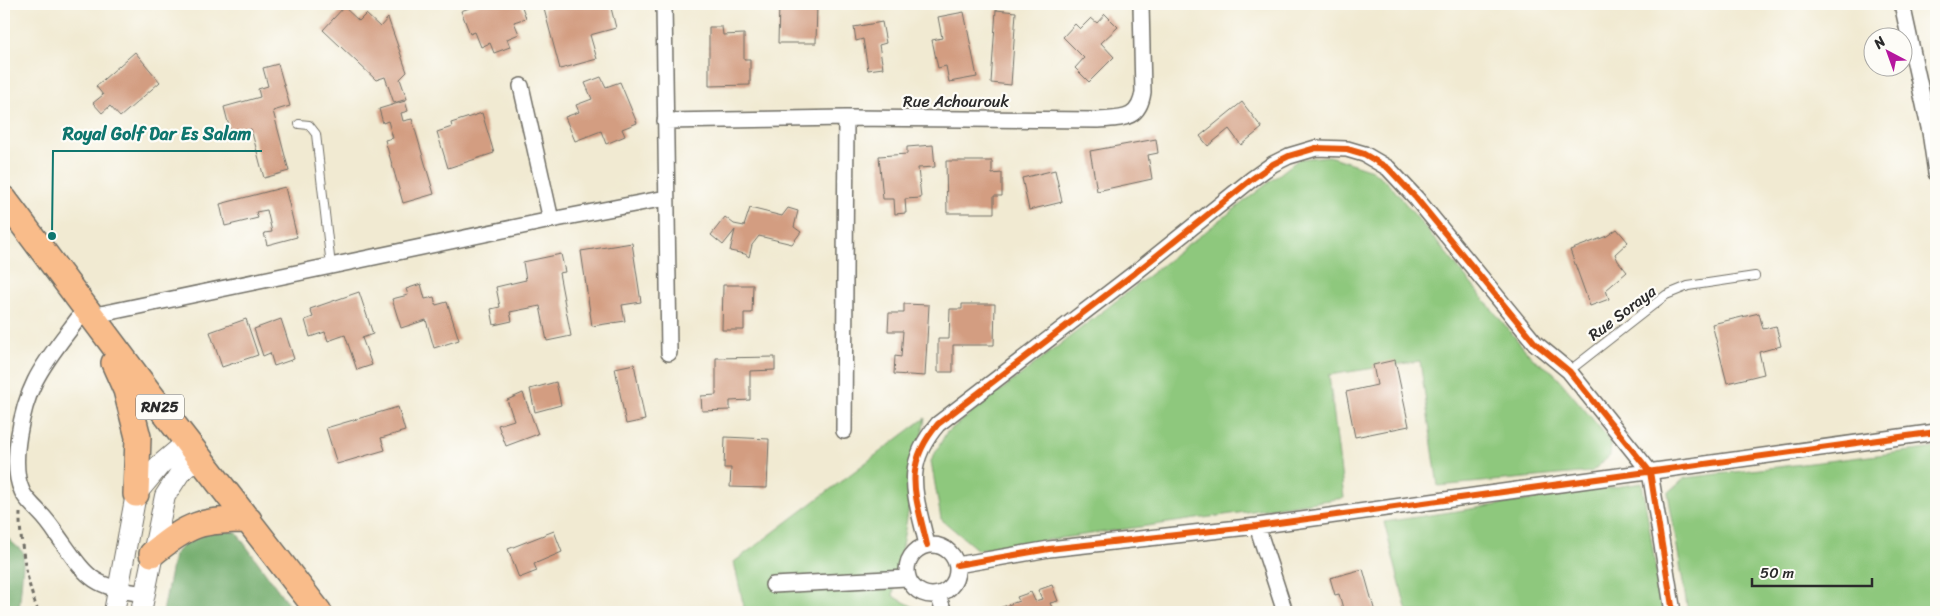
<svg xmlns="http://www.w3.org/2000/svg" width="1940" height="616" viewBox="0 0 1940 616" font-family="Sriracha,sans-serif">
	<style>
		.green { fill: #8ec87d; stroke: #5c7a54 }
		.forest { fill: #72ac6c; stroke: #4e6c4c }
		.building { fill: #d39d81 }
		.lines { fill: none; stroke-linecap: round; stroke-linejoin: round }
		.service-casing { stroke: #706e65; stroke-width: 10 }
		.minor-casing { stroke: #706e65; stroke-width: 18 }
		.tertiary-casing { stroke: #706e65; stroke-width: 22 }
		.primary-casing { stroke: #706e65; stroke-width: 28 }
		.path { stroke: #706e65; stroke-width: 3; stroke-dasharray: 4 4; stroke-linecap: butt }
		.service { stroke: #fff; stroke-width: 8 }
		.minor { stroke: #fff; stroke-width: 15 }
		.tertiary { stroke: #fff; stroke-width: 20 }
		.primary { stroke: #f9bc8a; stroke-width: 25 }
		.cycleway-casing { stroke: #fdfcf7; stroke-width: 9 }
		.cycleway { stroke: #e8590c; stroke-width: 6 }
		.labels { text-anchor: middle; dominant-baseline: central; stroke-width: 4.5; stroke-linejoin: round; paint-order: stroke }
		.shield { fill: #fdfcf7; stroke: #6a6a68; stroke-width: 1 }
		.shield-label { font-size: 15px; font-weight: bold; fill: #2b2b2b }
		.street-label { font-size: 16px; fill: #2b2b2b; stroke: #fdfcf7 }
		.leader { fill: none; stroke: #0f766e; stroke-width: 2 }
		.callout-dot { fill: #0f766e; stroke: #fdfcf7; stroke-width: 2 }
		.callout-label { font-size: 18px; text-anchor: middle; font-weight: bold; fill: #0f766e; stroke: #fdfcf7; stroke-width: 4.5; stroke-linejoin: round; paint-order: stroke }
	</style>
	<rect width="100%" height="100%" fill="#fdfcf7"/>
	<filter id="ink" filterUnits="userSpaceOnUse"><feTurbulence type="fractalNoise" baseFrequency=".02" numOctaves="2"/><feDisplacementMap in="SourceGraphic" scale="10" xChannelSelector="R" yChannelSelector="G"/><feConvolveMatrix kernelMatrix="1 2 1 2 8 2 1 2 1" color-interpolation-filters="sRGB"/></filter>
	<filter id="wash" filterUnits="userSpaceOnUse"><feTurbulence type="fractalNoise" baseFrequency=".0096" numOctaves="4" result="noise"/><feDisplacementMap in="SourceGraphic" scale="20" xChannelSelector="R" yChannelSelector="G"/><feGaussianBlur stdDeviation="1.12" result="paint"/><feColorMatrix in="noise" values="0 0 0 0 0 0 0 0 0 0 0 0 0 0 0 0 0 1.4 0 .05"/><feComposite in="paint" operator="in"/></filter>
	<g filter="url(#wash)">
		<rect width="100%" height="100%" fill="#f1ead2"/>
		<path class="green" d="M1329 156 1372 170 1391 186 1532 358 1553 372 1604 433 1611 444 1610 456 1591 472 1438 486 1420 361 1329 375 1344 498 978 550 941 519 931 461 946 433 1299 159Z
			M925 418 893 596 923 612H745L734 562Z
			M1936 448V612H1688L1668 493 1685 478Z
			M1642 483 1663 612H1407L1384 522Z"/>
		<path class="forest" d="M196 531 236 532 294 612H163L174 555Z
			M4 535 24 553 19 612H4Z"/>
		<g id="blocks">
			<path class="building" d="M480 4H521L526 18 514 22 519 34 507 39 510 47 494 53 490 43 481 47 475 32 470 34 461 11Z
				M563 4 565 7 579 4H610L616 28 590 35 597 59 560 69 544 9Z
				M779 4H817L816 43H778Z
				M344 7 359 21 366 14 380 27 388 18 407 72 400 79 407 99 394 103 385 77 376 80 323 30Z
				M996 10 1016 12 1011 85 991 83Z
				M964 12 977 77 949 82 946 66 938 68 932 40 942 38 938 17Z
				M1105 14 1118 27 1101 43 1114 57 1089 82 1075 68 1084 58 1063 37 1075 24 1080 29 1091 18 1097 23Z
				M882 22 886 43 879 45 883 68 868 70 863 39 856 41 854 27Z
				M709 27H722L723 35 744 34V59H750V85L709 86Z
				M135 52 160 82 120 117 110 106 102 113 93 103 103 95 96 86Z
				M278 64 290 106 273 111 289 171 264 178 251 129 231 134 224 107 260 97 258 89 268 86 263 68Z
				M601 77 606 87 620 82 637 123 622 129 625 136 606 144 601 131 575 141 565 117 579 112 576 105 592 99 585 83Z
				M405 101 408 111 401 113 403 121 412 119 434 194 403 203 385 140 393 138 388 121 383 123 379 109Z
				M1242 102 1262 128 1241 145 1229 129 1208 146 1200 136Z
				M482 113 494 153 448 168 437 132 452 127 451 123Z
				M1156 139 1158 153 1148 155 1152 179 1097 191 1090 151Z
				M933 145 935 167 918 168 921 198 905 199 906 213 895 214 894 199H883L879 156 907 154V147Z
				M946 161H992V174L1002 173V196H994V213H947Z
				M1055 170 1062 202 1029 210 1022 178Z
				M285 187 297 237 267 245 264 233 272 232 267 210 256 212 258 218 225 226 220 204Z
				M750 208 782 216 788 208 798 211 794 227 801 232 792 244 759 236 752 245 749 257 745 254 730 251 735 230 723 245 711 235 725 217 734 224 744 226Z
				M1617 229 1628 242 1615 254 1618 261 1627 272 1606 290 1609 299 1590 306 1570 250 1607 236Z
				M632 243 641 302 622 305 625 321 592 326 581 251Z
				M561 254 565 272 559 273 571 336 547 341 540 306 510 312 512 321 494 325 491 309 500 307 496 287 526 280 523 262Z
				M421 284 425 299 434 297 436 305 447 302 459 340 434 348 426 320 401 328 392 299 408 295 406 289Z
				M723 285H753L752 313H744V330H722Z
				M359 292 373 334 362 338 372 365 357 370 345 335 328 341 325 332 310 337 305 320 313 317 310 309Z
				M904 304 929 305 925 376 894 374 895 356 901 357 903 331H888L889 313H904Z
				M962 304H995L994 345H953V372H938V339H949L950 309H962Z
				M1759 313 1763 329 1776 326 1781 346 1759 352 1764 374 1727 383 1712 324Z
				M246 319 258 355 222 367 210 332Z
				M281 319 294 359 274 366 270 353 263 356 254 329Z
				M775 357V370L750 371V400L730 401V410L702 411 701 396 716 395V358Z
				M1395 360 1409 426 1355 437 1346 392 1377 385 1373 365Z
				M634 364 645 420 626 424 615 368Z
				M556 382 561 405 535 412 530 389Z
				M523 393 538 434 506 446 498 425 514 420 507 400Z
				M398 407 405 431 381 438 385 450 337 464 326 428Z
				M725 437 769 439 767 488 730 487 731 468H724Z
				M554 531 562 552 534 564 537 571 519 578 508 549Z
				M1363 569 1375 612H1344L1339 594 1335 595 1330 578Z
				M1052 585 1058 601 1050 603 1054 612H991V611L1019 601 1017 597 1031 592 1035 601 1042 599 1038 590Z"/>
		</g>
	</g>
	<g filter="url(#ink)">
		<use href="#blocks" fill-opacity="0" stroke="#706e65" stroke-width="1"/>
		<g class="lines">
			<g class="service-casing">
				<path id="service" d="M299 124 309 125 316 134 331 266
					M1569 371 1666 295 1688 286 1755 276"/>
			</g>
			<g class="minor-casing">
				<path id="minor" d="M664 4 669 353
					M1902 4 1930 132 1936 173
					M521 86 551 220
					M665 121 846 118 1098 120C1121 118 1139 121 1143 92L1141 4
					M85 309C69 332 48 355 35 381 22 407 9 464 22 491 25 499 33 505 39 512 46 519 52 527 58 536 88 578 90 586 144 594
					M91 316 551 220 666 198
					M844 431 846 118
					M1257 526 1285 612
					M907 570a25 25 0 1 1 50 0a25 25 0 1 1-50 0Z
					M927 545C916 495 901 467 938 424L1135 273 1252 179 1273 164 1289 156 1316 148 1347 149 1364 154 1388 168 1416 198 1535 343 1569 371 1650 472 1673 612
					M957 565 1049 549 1257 526 1936 432
					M773 585 907 578
					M938 595 944 612"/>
			</g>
			<g class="tertiary-casing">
				<path id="tertiary" d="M114 612 136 494 161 464 187 442
					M141 612 165 496 180 473 199 456"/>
			</g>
			<g class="primary-casing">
				<path id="primary" d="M4 199 150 394 319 612
					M114 363 126 390 138 437 136 494
					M152 554C190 523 201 520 249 520"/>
			</g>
			<path class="path" d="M20 513C19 537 28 592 39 612"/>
			<use href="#service" class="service"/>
			<use href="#minor" class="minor"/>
			<use href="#tertiary" class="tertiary"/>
			<use href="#primary" class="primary"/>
			<g class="cycleway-casing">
				<path id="cycleway" d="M927 545C916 495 901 467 938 424L1135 273 1252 179 1273 164 1289 156 1316 148 1347 149 1364 154 1388 168 1416 198 1535 343 1569 371 1650 472 1673 612
					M957 565 1049 549 1257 526 1936 432"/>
			</g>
			<use href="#cycleway" class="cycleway"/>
		</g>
	</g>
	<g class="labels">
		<rect class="shield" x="136" y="394.5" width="48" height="25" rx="4"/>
		<g class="shield-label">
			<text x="160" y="407">RN25</text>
		</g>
		<g class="street-label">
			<text x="956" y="101">Rue Achourouk</text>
			<text transform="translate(1622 313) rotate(-37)">Rue Soraya</text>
		</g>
	</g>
	<path class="leader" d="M52 236L53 151H262"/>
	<circle class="callout-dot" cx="52" cy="236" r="5"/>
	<g class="callout-label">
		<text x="157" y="140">Royal Golf Dar Es Salam</text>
	</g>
	<rect width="1940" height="616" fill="none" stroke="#fdfcf7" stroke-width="20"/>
	<g transform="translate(1888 52) rotate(319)"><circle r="24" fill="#fdfcf7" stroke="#a9a8a5"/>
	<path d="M0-4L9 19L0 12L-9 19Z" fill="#b5179e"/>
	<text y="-8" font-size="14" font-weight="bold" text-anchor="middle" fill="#2b2b2b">N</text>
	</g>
	<path d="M1752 578v8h120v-8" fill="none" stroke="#2b2b2b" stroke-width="2.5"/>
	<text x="1760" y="578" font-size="15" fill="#2b2b2b" stroke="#fdfcf7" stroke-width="4" paint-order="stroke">50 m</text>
</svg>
